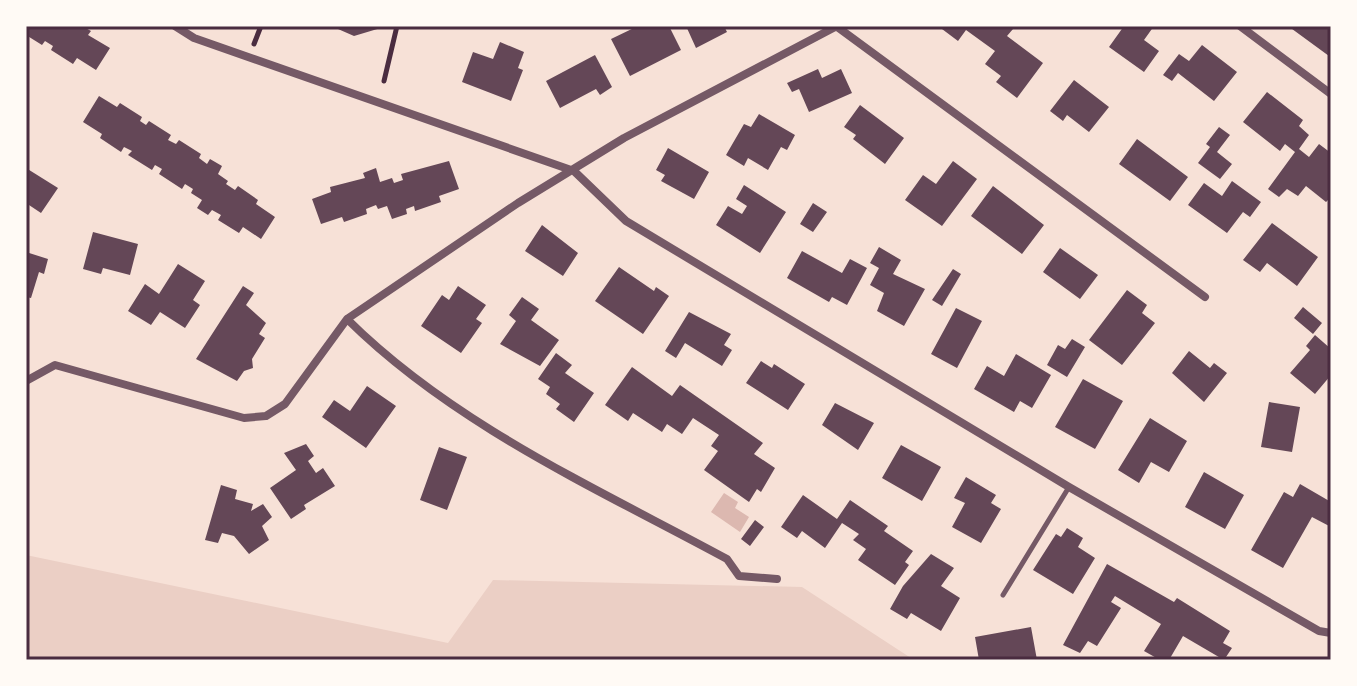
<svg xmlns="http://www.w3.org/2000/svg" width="1357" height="686" viewBox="0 0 1357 686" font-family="'Titillium Web',sans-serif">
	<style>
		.green { fill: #ebcfc5 }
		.water { fill: #dcb8b0 }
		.building { fill: #644757 }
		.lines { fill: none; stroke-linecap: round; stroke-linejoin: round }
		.path { stroke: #4a2c40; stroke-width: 5 }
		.service { stroke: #755966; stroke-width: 5 }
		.minor { stroke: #755966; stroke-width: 8 }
		.neatline { fill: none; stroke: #4a2c40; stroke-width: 3 }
	</style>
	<rect width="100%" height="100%" fill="#f7e1d7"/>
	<path class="green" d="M26 555 448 643 493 580 802 587 914 660H26Z"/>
	<path class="water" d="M724 493 738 502 735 508 749 517 740 532 711 512Z"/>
	<path class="building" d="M26 26H82L91 31 88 35 110 48 96 70 77 58 73 64 51 50 53 46 45 41 42 45 26 35Z
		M340 26H384V27L354 36 338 29Z
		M638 26H669L681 50 630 76 611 39Z
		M686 26H724L727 32 696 48Z
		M938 26H1009L1013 29 1007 36 1043 63 1017 98 996 82 1001 76 985 64 995 51 966 30 958 41Z
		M1124 26H1154L1144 40 1159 51 1144 72 1109 47Z
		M1288 26H1331V52L1329 56Z
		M500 42 524 52 518 68 523 70 511 101 462 82 473 52 493 59Z
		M1202 45 1237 72 1214 101 1178 73 1172 81 1163 75 1179 54 1189 61Z
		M595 55 612 87 600 95 596 89 560 108 546 81Z
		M818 69 822 78 841 69 852 93 809 112 799 89 792 92 787 83Z
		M1074 80 1109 107 1089 132 1067 115 1063 121 1050 111Z
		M1267 92 1303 120 1299 126 1309 135 1299 149 1309 157 1319 144 1331 153V197L1326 202 1306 186 1298 196 1287 189 1279 197 1268 189 1295 152 1285 144 1280 151 1243 122Z
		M99 96 117 107 120 103 142 117 140 121 146 125 149 121 171 135 168 140 176 144 179 140 201 154 199 158 207 164 210 159 222 166 218 174 228 181 226 184 235 190 238 186 258 200 256 204 275 217 261 239 243 227 239 233 218 220 221 215 212 210 208 215 197 208 202 200 191 193 193 189 185 184 182 189 159 174 162 169 155 165 152 170 128 155 132 151 124 147 121 152 100 138 102 134 83 122Z
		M860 105 904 138 885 164 853 139 856 135 844 127Z
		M759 114 795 135 787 150 781 147 768 170 748 158 744 166 726 155 744 124 751 127Z
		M1219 127 1230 135 1217 152 1232 164 1220 179 1198 163 1210 147 1206 144Z
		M1137 139 1188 177 1170 201 1119 164Z
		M668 148 709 172 694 199 661 181 665 175 656 170Z
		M449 161 459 189 439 196 441 202 415 211 414 206 406 209 407 214 392 219 387 206 378 209 376 205 366 209 367 214 344 222 342 217 321 224 312 199 331 192 330 187 365 178 363 173 376 168 380 182 392 178 394 183 403 180 401 174Z
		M953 161 977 179 942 226 905 200 923 175 936 184Z
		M26 168 58 188 41 213 26 203Z
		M1232 181 1261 202 1250 217 1243 212 1227 233 1188 205 1204 183 1222 196Z
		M744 185 786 212 760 253 716 225 728 206 742 214 747 206 736 199Z
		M993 186 1044 225 1022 254 971 216Z
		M813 203 827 212 813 232 800 224Z
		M1272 223 1318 257 1297 286 1267 263 1260 272 1243 260Z
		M542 225 578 253 563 276 525 251Z
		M93 232 138 244 130 275 103 268 101 274 83 269Z
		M879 247 901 260 893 274 925 289 904 326 877 311 884 293 870 285 879 268 870 263Z
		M1060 248 1098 275 1080 299 1043 272Z
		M802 251 842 273 850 259 867 268 847 305 832 297 829 302 787 278Z
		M26 252 48 259 44 274 39 272 31 298 26 297Z
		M178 264 205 281 193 300 200 305 185 328 160 312 151 325 128 311 145 284 159 294Z
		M619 267 654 291 656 287 669 296 643 334 595 301Z
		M953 269 961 274 942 306 932 300Z
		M243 286 254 293 246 305 266 323 259 334 265 338 252 359 253 368 244 371 237 381 196 359Z
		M458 286 486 305 476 319 482 323 461 353 421 326 442 295 449 300Z
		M1127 290 1147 305 1142 313 1155 323 1122 365 1089 340Z
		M522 297 539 309 531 320 559 340 540 366 500 344 516 321 509 315Z
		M1303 307 1322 323 1313 334 1294 318Z
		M956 308 982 321 957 368 931 354Z
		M689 312 731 334 724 345 732 350 722 366 685 343 676 358 665 351Z
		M1315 335 1331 349V375L1315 394 1290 373 1310 350 1306 346Z
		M1072 339 1085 347 1067 377 1047 365 1058 345 1065 349Z
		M1189 351 1210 368 1214 363 1227 373 1204 402 1172 373Z
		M556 353 572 365 565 373 594 393 574 422 556 409 560 404 546 394 550 387 538 379Z
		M1016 354 1051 375 1032 408 1020 401 1014 412 974 389 987 366 1004 376Z
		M761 361 772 368 774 364 805 384 788 410 746 383Z
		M632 367 672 396 680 385 763 443 754 454 775 468 761 492 757 489 749 502 704 470 718 451 711 446 719 435 693 418 682 434 667 424 662 432 633 413 628 421 605 405Z
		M1083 379 1123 401 1095 449 1055 427Z
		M367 386 396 406 366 448 322 417 334 400 350 411Z
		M1269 402 1300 407 1292 452 1261 447Z
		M835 403 874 423 858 450 822 425Z
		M1150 418 1187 441 1169 472 1151 462 1139 483 1118 470Z
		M306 444 314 456 308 461 316 473 323 468 335 486 304 505 306 509 291 519 270 488 296 470 284 453Z
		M901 445 941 467 922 501 882 478Z
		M439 447 467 457 447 510 420 500Z
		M1204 472 1244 495 1225 529 1185 507Z
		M966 477 996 495 991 503 1001 509 981 543 952 527 965 503 954 498Z
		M1300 484 1331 502V527L1312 517 1283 568 1251 550 1284 492 1293 497Z
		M221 485 237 490 235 499 253 504 251 511 263 504 272 517 262 526 269 540 249 554 234 536 222 533 218 543 205 540Z
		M803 495 837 519 850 500 888 526 884 531 913 551 905 562 909 565 895 585 858 560 866 549 853 540 859 534 842 523 825 548 802 531 797 538 781 527Z
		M755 520 764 527 750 546 741 539Z
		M1067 528 1083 538 1078 547 1095 558 1073 594 1033 570 1056 534 1061 537Z
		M931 554 954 568 941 586 960 598 941 631 911 613 907 619 890 609 903 586Z
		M1107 564 1174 602 1177 598 1230 631 1223 643 1232 648 1224 660 1183 636 1169 660H1160L1144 651 1161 624 1115 596 1111 602 1121 608 1097 646 1088 641 1080 653 1063 645Z
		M1031 627 1037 660H979L975 637Z"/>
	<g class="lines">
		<path class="path" d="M254 44 261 26
			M384 81 397 26"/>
		<path class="service" d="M1003 595 1069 487"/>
		<path class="minor" d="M175 26 194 38 574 171 626 221 1069 487 1319 631 1331 633
			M836 26 1205 297
			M1240 26 1331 94
			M347 319C454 425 596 488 727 559L739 576 777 579
			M26 381 55 365 244 418 266 416 285 404 347 319 518 203 624 138 837 26"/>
	</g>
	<rect width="1357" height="686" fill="none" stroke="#fffaf5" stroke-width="56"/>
	<rect x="28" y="28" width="1301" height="630" class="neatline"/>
</svg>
